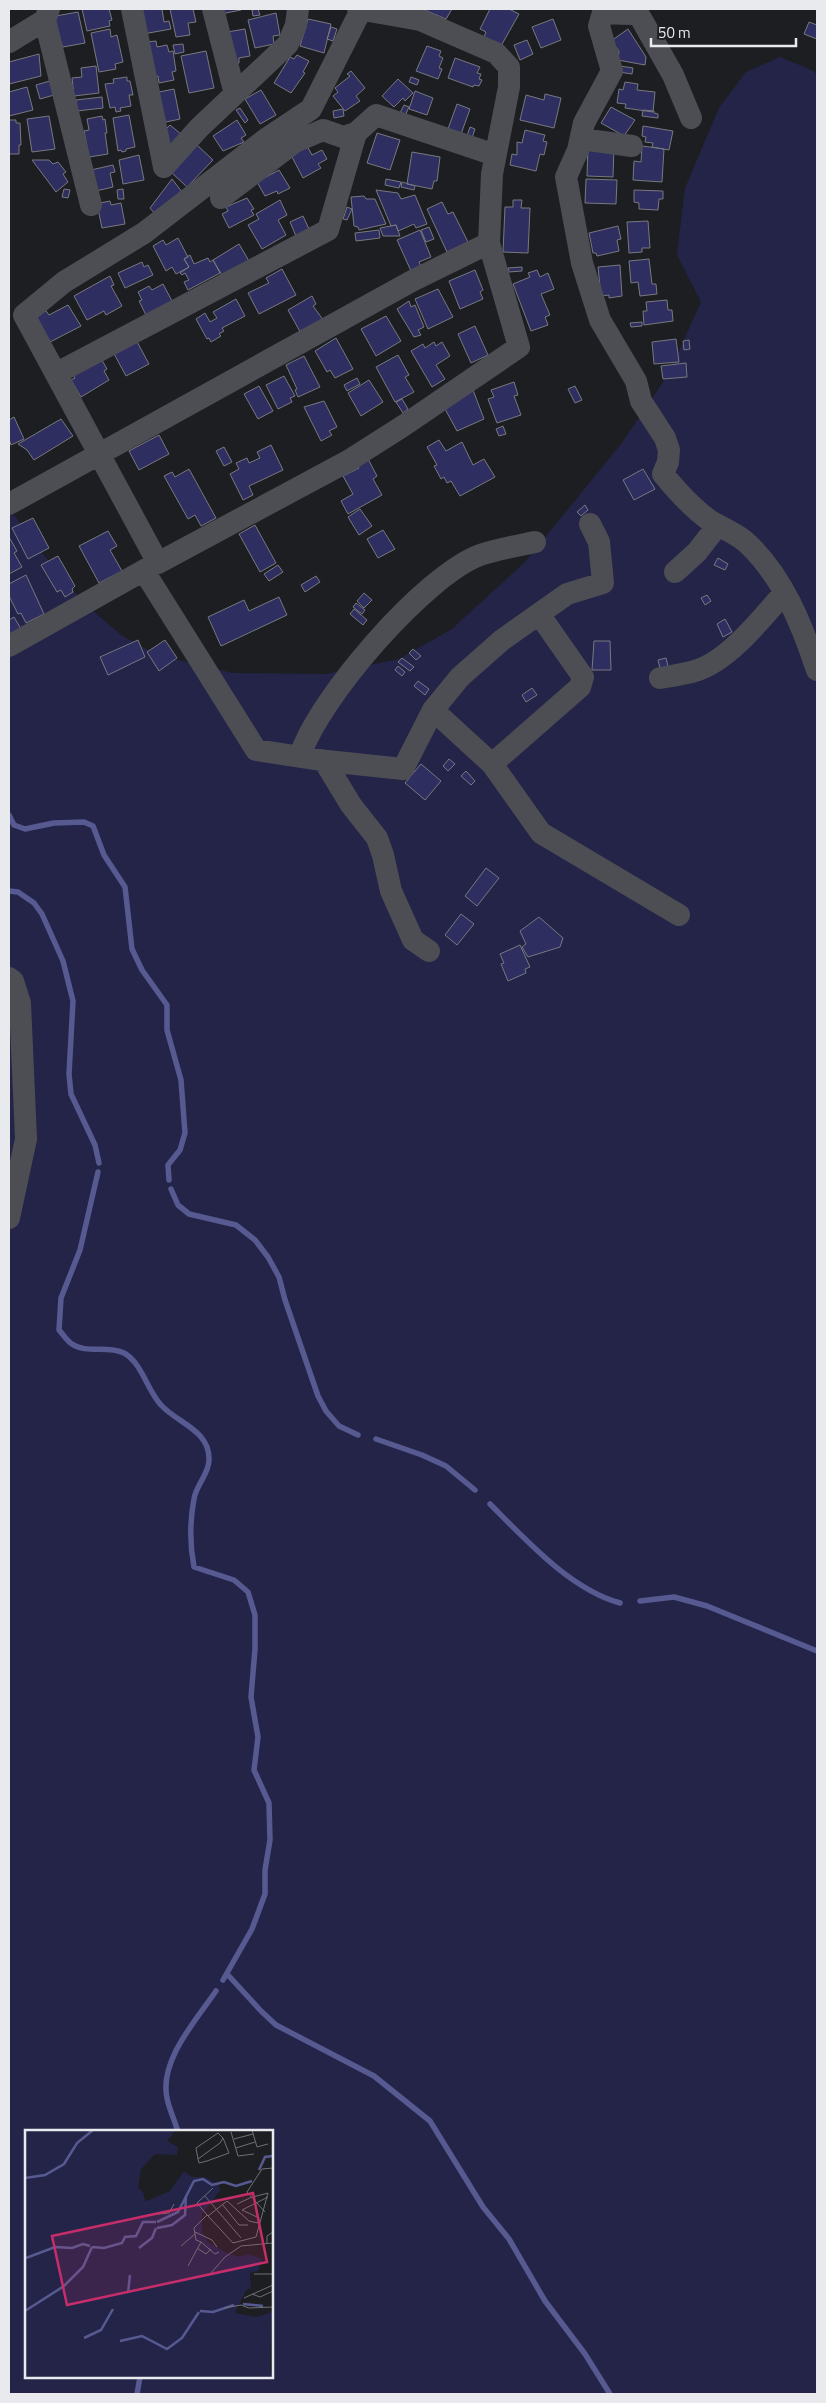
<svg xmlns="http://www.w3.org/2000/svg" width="826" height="2403" viewBox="0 0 826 2403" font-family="'Titillium Web',sans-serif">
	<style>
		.green { fill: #232448; fill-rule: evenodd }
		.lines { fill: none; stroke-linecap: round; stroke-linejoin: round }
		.stream { stroke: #575a91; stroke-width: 5.5 }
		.building { fill: #2e2e61; stroke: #78797e }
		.street { stroke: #4d4e53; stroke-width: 22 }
		.inset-river { fill: none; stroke: #575a91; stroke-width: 2.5 }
		.inset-road { fill: none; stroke: #6f7073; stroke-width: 1 }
		.view { fill: #c62d6a; fill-opacity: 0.15; stroke: #c62d6a; stroke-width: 2.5 }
		.inset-edge { fill: none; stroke: #e9eaed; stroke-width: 2.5 }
	</style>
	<rect width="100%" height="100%" fill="#1d1e22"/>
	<path class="green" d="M780 57 814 71 817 76V2394H9V508L39 549 84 603 121 635 157 655 233 673 326 674 399 659 452 629 525 562 621 444 668 375 701 302 677 255 685 188 719 108 746 72ZM26 2132H271V2377H26Z"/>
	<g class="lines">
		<path class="stream" d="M9 815 14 825 25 829 54 823 84 822 93 826 104 855 125 887 132 949 142 970 167 1005V1030L181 1080 185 1133 180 1150 168 1165 169 1180
			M9 891 18 892 34 903 42 914 63 961 73 1001 69 1074 71 1094 95 1145 99 1163
			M98 1172 80 1250 61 1298 59 1330C63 1334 67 1341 72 1344 86 1354 108 1345 124 1353 142 1363 147 1390 161 1405 177 1423 210 1430 209 1460 209 1474 196 1485 194 1499 190 1520 190 1546 194 1567L234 1580 248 1592 255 1615V1649L251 1697 258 1737 254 1770 269 1803 270 1840 265 1870V1894L252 1929 223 1980
			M171 1189 178 1205 189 1214 236 1225 255 1240 268 1257 279 1277 285 1300 318 1396 326 1411 339 1426 358 1435
			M376 1439 422 1455 446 1466 475 1490
			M490 1504C526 1540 570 1589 620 1603
			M640 1601 674 1597 707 1606 817 1651
			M228 1975 261 2011 276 2025 374 2076 430 2121 483 2207 509 2239 545 2301 585 2354 610 2394
			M178 2132C175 2121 169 2109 167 2098 159 2061 196 2020 216 1991
			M137 2394 140 2377"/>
	</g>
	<path class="building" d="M82 9H109L112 20 109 21 110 26 87 31Z
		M138 9H162L164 22 169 21 171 29 143 34Z
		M170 9H193L196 22 188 23 190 35 176 37Z
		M220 9H240L241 10 221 14Z
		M258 9 260 15 253 16 252 10Z
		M422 9H452L446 19Z
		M490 9H509L519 14 501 46 484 37 486 32 480 29Z
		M78 12 85 43 63 47 50 17Z
		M276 13 280 35 273 36 274 44 255 48 248 20Z
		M308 19 331 24 324 53 300 46Z
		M553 19 561 40 541 48 532 27Z
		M809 22 817 25V39L804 34Z
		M331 27 337 29 333 41 327 39Z
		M110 29 111 37 117 35 123 62 115 64 116 69 99 72 91 33Z
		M245 29 250 56 239 58V63L233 65 227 32Z
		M628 29 646 57 645 65 618 60 619 51 611 41Z
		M527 40 533 54 520 60 514 45Z
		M156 41 157 47 167 45 169 52 173 51 176 71 172 72 174 80 159 83 158 76 152 78 146 42Z
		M183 44 184 52 175 54 173 45Z
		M427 46 441 51 439 56 443 58 439 68 442 69 438 79 416 71Z
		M206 51 214 88 189 93 181 56Z
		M39 54 41 76 9 84V62Z
		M297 55 309 61 303 72 305 73 291 93 274 83 290 57 294 59Z
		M455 58 480 67 477 73 481 74 479 79 482 80 479 86 474 85 473 87 448 78Z
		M96 66 99 93 74 96 72 78 82 77 81 68Z
		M620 66 633 68 632 74 619 72Z
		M351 71 365 88 356 96 360 101 345 111 333 96 338 92 335 88 350 76 347 74Z
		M127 77V81H130L133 95H129L131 106 120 108 121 111 116 112 115 107 110 108 105 84 114 83 113 79Z
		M411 77 419 80 417 85 409 82Z
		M398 79 413 93 405 101 403 98 394 107 382 96Z
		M50 81 54 95 40 99 36 85Z
		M625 82 638 84 637 90 655 92 653 112 625 108 626 104 617 103 619 89 623 90Z
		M27 87 33 110 9 116V92Z
		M174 89 180 119 166 122 154 93Z
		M261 90 276 115 260 124 245 99Z
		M415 91 433 98 427 115 409 109Z
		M545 94 561 98 554 128 520 120 526 95 544 100Z
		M102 97 103 108 77 111 76 100Z
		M457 104 470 109 461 134 448 129Z
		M404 105 409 107 404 118 399 115Z
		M611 107 635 120 624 136 601 123Z
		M240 108 248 120 245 123 236 110Z
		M343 109 344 116 334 118 333 111Z
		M643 110 654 111V113L658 114V118L642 116Z
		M129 115 135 147 126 149V151L122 152 121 150 118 151 113 118Z
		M49 116 55 149 32 152 27 119Z
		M102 116 103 120 105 119 107 133H105L108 154 89 157 84 131 89 130 87 119Z
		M9 120H16V123H20L21 145H19V154H9Z
		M237 120 246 135 241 138 244 142 223 151 213 136Z
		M170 125 181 134 167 151 159 136Z
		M643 126 673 131 669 150 652 147 653 143 645 142 646 137 642 136Z
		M470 127 475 129 471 141 466 139Z
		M525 130 545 135 543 141 547 142 544 155 540 154 536 171 510 165 512 154 517 155V142L522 143Z
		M377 133 400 140 390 170 367 163Z
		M197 145 213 160 187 187 171 172Z
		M307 146 312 155 322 150 327 159 318 164 321 168 303 178 291 155Z
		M588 146H614L613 177 587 176Z
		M642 146 664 149 662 182 633 180 634 161 641 162Z
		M412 152 440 157 437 181H434L432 189 407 184Z
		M139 155 144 180 123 184 119 160Z
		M32 160H49L53 164 58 162 66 172 63 174 68 182 56 192Z
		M113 165 115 172 110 173 113 187 96 191 91 170Z
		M279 170 290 188 278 194 277 191 265 196 257 182Z
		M172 179 182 192 155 214 150 208Z
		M386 179 401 182 399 188 385 185Z
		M586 179 617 180 616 204 585 203Z
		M402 182 415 186 414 190 401 187Z
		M64 189 70 190 68 198 62 197Z
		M123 189 124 199H118L117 190Z
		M376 190 398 193 401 199 415 195 427 224 416 228 414 224 398 231 396 225 391 226Z
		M634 190 663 191V199H659L658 210 639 209V203L634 202Z
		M364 196 366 199H375L386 224 359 230 358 227 354 226 351 197Z
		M247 198 254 209 251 210 254 215 229 228 222 214 228 211 226 207Z
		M280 200 287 215 278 220 286 235 262 249 248 225 259 219 256 214Z
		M513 200H522L521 208H530L528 253 503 252 505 207H513Z
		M110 201 111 205 121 203 125 224 102 228 98 209 100 203Z
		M442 202 448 214 453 212 468 242 447 252 427 209Z
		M347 207 352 209 347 220 343 219Z
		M303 216 309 229 296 236 290 222Z
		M648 221 650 248H642V252L629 253 627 222Z
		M396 225 400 236H383L380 228Z
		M618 226 621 239 617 240 619 251 597 256 596 253H593L589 233Z
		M429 227 434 239 426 242 421 230Z
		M379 230 380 238 356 241 355 233Z
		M420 230 431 257 419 262 421 267 411 271 397 240Z
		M178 238 188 257 184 259 189 267 176 274 172 267 166 271 153 246 163 240 166 245Z
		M239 244 249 261 223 277 213 260Z
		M190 255 194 264 208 258 210 262 213 260 220 273 188 290 184 282 189 280 185 273 182 275 180 273 189 267 184 259Z
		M649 259 652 284H656L657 294 640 296 638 282 631 283 629 261Z
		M142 262 144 267 148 265 153 275 125 288 118 273Z
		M620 265 622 296 609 298V295L601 296 598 267Z
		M522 267V271L509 272 508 268Z
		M282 269 296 295 259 314 248 293 269 283 266 278Z
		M475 270 483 290 480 292 483 299 460 309 449 281Z
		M537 270 540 277 548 273 554 289 541 294 550 315 545 317 548 325 531 331 513 284 530 277 528 273Z
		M110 276 114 285 111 286 122 306 106 315 104 311 87 320 74 296Z
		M163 284 172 301 146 315 139 301 142 300 138 292 149 286 152 290Z
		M438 289 453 317 428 329 415 299Z
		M312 296 316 304 313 306 324 321 303 337 288 310Z
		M236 299 245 316 222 328 224 331 219 334 221 336 211 342 209 338 207 339 196 319 205 313 210 322 217 318 213 312Z
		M667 300 668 310H672L673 321 644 325 643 311H647L646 302Z
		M409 301 411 307 415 305 424 327 418 330 421 335 414 337 397 309Z
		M68 305 81 326 50 342 36 321 38 314 46 311 49 315Z
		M386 316 401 341 376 356 361 329Z
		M642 322V326L631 327 630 323Z
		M475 326 488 355 471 363 458 334Z
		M135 338 149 364 126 376 112 350Z
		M336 338 353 369 335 378 330 370 327 372 315 351Z
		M676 339 679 362 654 364 652 342Z
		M689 340 690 349 684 350 683 341Z
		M434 342 436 346 442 342 450 356 436 365 445 379 432 387 411 351 423 344 425 348Z
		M99 355 107 369 104 371 109 380 81 397 71 380 75 378 71 372Z
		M398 355 409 375 405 377 414 392 395 402 376 367Z
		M304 356 320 387 298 397 295 390 297 389 286 365Z
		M686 363 687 377 663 379 661 366Z
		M284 376 295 396 290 398 292 402 278 409 266 385Z
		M357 378 360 384 347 391 344 385Z
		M369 380 383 402 361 416 348 393Z
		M514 382 518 395 514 396 521 415 497 423 488 399 494 397 491 390Z
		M259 386 273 411 258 419 244 394Z
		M575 386 582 400 575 403 568 389Z
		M473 390 484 419 457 431 445 409Z
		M402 399 408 409 403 413 396 402Z
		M324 401 337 427 329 431 332 435 321 441 304 407Z
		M14 417 24 439 11 445 9 439V420Z
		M61 419 73 436 34 460 27 450 18 444Z
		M503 426 506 434 499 436 496 429Z
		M159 435 169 454 139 470 129 451Z
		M439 440 446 451 462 442 473 465 484 459 495 477 460 496 451 481 447 483 444 477 441 479 434 466 437 465 427 447Z
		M271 445 283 470 249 486 253 495 243 500 230 474 239 469 236 463 247 458 249 463 260 458 257 452Z
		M224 447 232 462 224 466 216 451Z
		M368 459 377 476 373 479 382 495 348 514 341 501 353 494 343 476 359 468 357 465Z
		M189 469 216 518 201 526 195 515 188 519 164 476 172 472 175 477Z
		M643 469 655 489 634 500 623 480Z
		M585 505 588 510 581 516 577 512Z
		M360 509 372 526 359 535 348 517Z
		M33 518 49 548 28 559 12 528Z
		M255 525 276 563 260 572 239 534Z
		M383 530 395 549 378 558 367 539Z
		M108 531 117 546 110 550 122 571 99 583 79 546Z
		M9 537 17 551 14 553 22 567 9 574Z
		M58 556 75 586 72 589 73 592 65 597 61 590 57 592 41 565Z
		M718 558 728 564 725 570 714 565Z
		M278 565 283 572 269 581 264 574Z
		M26 575 44 614 26 623 21 613 18 614 9 596V584Z
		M316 576 320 582 305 592 301 585Z
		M364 593 372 600 364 608 357 601Z
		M707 595 711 601 705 605 701 598Z
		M279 597 287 615 221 646 208 617 244 600 249 611Z
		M356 603 365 610 362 614 353 607Z
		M354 609 367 620 363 625 350 614Z
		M14 617 21 629 9 637V620Z
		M725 619 732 632 723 637 717 624Z
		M138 640 145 657 108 675 100 657Z
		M165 640 177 658 159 671 147 652Z
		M594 641H610L611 670H592Z
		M413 649 421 656 416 660 409 653Z
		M402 658 414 667 410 671 398 662Z
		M666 658 669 670 661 672 658 660Z
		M398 666 405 672 402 676 395 670Z
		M418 681 429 689 425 695 414 686Z
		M532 688 537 695 526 702 522 695Z
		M449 759 455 764 448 771 443 766Z
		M421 764 441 781 425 800 405 783Z
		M466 771 475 781 471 785 461 776Z
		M486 868 499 878 477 906 465 896Z
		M461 914 474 924 457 945 445 935Z
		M539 917 563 938 560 947 528 957 522 947 526 944 520 931Z
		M520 945 530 967 525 969 526 973 508 981 501 964 504 963 500 954Z"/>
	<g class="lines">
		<path class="street" d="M132 9 164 167
			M213 9 235 94
			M358 9 420 20 496 53 509 67V87L492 174 489 243 519 347 403 426 348 461 158 563 24 315 64 282 144 233 266 139 311 109 361 10
			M604 9 599 26 612 71 584 123 578 150 566 177 582 263 600 320 636 381 641 401 665 438 669 450 668 462 663 474C676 490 691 507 709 520 721 528 737 533 748 544 783 577 802 625 817 670
			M603 11C613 16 627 12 639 15L673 75 691 118
			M45 20 91 205
			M9 42 45 20 49 9
			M581 139 632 146
			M164 167 199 128 288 44 296 25 298 9
			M221 198 295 142 323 130 343 137 356 133 376 115 495 155
			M57 373 328 230 356 133
			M9 504 412 281 489 243
			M144 571 256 750 327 761 403 769 433 710 492 764 541 833 679 915
			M675 572 697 552 718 525
			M9 646 157 563
			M660 678C672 676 686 674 698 670 730 659 762 618 784 593
			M433 710 460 677 502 640 567 594 603 583 599 542 590 524
			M300 756C318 699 424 576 480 555 497 549 517 546 535 542
			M327 761 328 767 351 805 377 838 383 855 391 891 413 940 429 951
			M492 764 580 687 583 677 539 614
			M9 978 13 981 20 1003 26 1139 9 1218"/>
	</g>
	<g transform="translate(25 2130)">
		<rect width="248" height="248" fill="#1d1e22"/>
		<path d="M0 0H151L142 11 153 17 152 25 130 24 116 39 113 57 118 62 120 71 124 70 145 61 159 41 167 47H180L193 54 195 61 177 84V102L183 112 202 123 215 127 224 124 237 129 233 141 225 143 226 158 221 160 210 183 231 187 247 182 245 238 247 247H0Z" fill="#232448"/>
		<path class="inset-river" d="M234 40 240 27 248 26M0 48 20 45 39 34 52 13 68 0M132 92 153 82 169 51 178 49 187 55 199 52 211 56 227 51M132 98 147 95 160 85 161 66M67 117 79 118 97 113 100 107 111 106 118 92H131M114 118 127 108 131 98M1 128 30 117 47 118 58 114 65 116M103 163 105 145M218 174 238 176M0 181 39 156 58 137 67 117M175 181 188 182 209 175M59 208 76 200 88 179M95 211 117 206 142 219 157 208 174 182"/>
		<path class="inset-road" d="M227 0 232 17 243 14M206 2 213 26 229 24M193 3 198 8 195 13 173 29 171 18ZM209 9 228 4M211 18 230 12M173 29 174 33 182 31 204 23 198 8M180 66 216 108M228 67 243 63 231 107 208 113 183 86 202 71 224 91 233 93M197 74 214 95H223M212 74 227 67M217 80 243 67M217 80 234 88M240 82 222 62 237 39 248 38M122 85 144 83 149 74M183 86 172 73 188 58M170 102 187 110 192 117M176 112 190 124 194 122M242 114V106L248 102M156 116 170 104M172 118 181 124 186 119M163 136 176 112 171 110 169 98 182 85M186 143 200 127 216 116 248 113M229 144H248M227 164 235 167 248 161M219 168 248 155M199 178 216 175 224 178 248 177"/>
		<path class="view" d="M228 63 242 132 42 175 27 106Z"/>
		<rect width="248" height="248" class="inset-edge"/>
	</g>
	<rect width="826" height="2403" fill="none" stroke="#e9eaed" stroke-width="20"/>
	<path d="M651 38v8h145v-8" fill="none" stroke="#e9eaed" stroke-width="2.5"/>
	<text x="658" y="38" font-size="15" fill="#e9eaed" stroke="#1d1e22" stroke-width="4" paint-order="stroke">50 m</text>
</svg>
